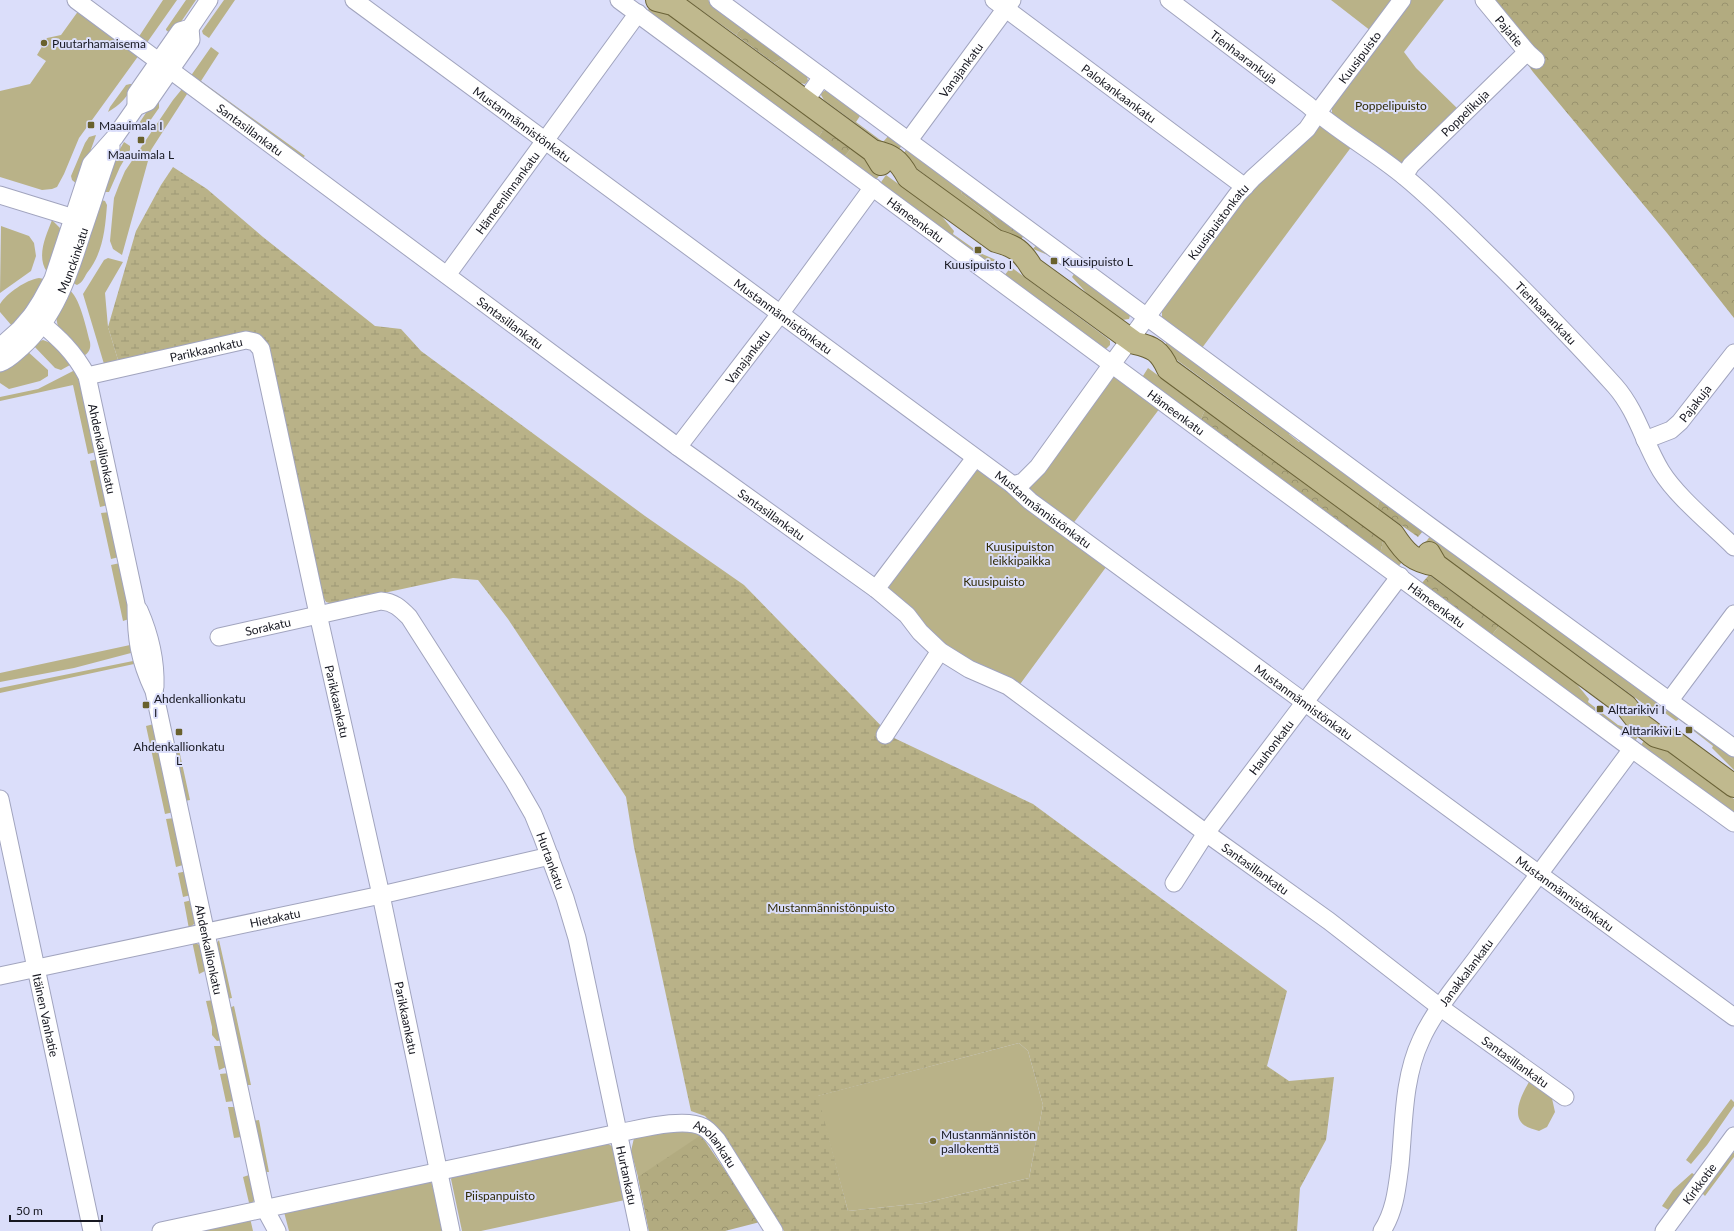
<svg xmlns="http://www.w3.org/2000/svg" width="1734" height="1231" viewBox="0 0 1734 1231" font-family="Lato,sans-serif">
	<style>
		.green { fill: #b9b288 }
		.forest { fill: url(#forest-crowns) }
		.wetland { fill: url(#wetland-marsh); fill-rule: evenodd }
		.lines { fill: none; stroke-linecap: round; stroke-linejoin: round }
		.minor-casing { stroke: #a1a4be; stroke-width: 19 }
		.major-casing { stroke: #6a6237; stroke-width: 24 }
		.minor { stroke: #fff; stroke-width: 17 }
		.major { stroke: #c0b98e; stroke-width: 22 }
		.poi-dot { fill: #69612d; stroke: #dbdefa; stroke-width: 1.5 }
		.labels { text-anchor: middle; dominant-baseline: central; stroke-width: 4; stroke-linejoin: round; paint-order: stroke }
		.street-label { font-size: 12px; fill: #171821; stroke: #dbdefa }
		.poi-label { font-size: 12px; fill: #171821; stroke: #dbdefa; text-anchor: start }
		.park-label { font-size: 12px; fill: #2f2a05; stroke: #dbdefa }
	</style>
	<defs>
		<pattern id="forest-crowns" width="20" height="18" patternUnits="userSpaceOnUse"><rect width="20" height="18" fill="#b2ab80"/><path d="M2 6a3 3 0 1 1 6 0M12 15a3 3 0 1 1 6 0" fill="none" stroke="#98926e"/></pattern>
		<pattern id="wetland-marsh" width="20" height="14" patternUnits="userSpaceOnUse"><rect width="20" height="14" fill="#b9b288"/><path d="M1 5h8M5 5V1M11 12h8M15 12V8" fill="none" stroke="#9e9875"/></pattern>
	</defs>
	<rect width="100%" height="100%" fill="#dbdefa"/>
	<path class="green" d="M163 0H177L146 44 138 38Z
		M186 0H196L172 35 166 30V29Z
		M224 0H235L209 38 203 34 202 31Z
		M687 0H708L745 28 740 30 736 35Z
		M1331 0H1394L1371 31Z
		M1410 0H1444L1404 52 1416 68 1460 111 1404 162 1398 163 1332 115V103Z
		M654 3 824 129 817 139 647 11Z
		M79 10 139 55 79 138 64 174 57 187 52 189 42 190 0 177V91L30 84 46 61 37 55 47 38 61 35Z
		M211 47 219 53 201 81 305 156 301 159 190 77Z
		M785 57 806 72 808 81 805 84 800 83 774 63Z
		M130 84H133C128 97 120 105 108 112L110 107 126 85Z
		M182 89 189 91 151 150 122 255 113 249 110 241 114 198 119 185 125 171 173 100Z
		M827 90 862 113 856 122 883 142 890 134 904 143 896 153 824 100 821 95 822 92Z
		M155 99 159 103V108L145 128 138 125Z
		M1322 126 1352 146 1202 348 1164 319 1162 317V309L1250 190 1317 128Z
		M96 135 94 141 78 185 72 180 71 176 85 143 89 137Z
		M124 142 130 146V150L120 167 109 192H100L113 161Z
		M908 147 965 188 961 193 988 214 1002 232 901 157Z
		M851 149 882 172 875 181 843 158Z
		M886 175 940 214 954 231 953 234 980 253 996 260 1004 265 998 273 879 185Z
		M98 199 105 201 107 205C105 230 103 253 87 273 84 278 82 283 77 285L71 282Z
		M52 220 61 229 47 272C36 256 46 236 52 220Z
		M1 226 29 236 34 243 36 256 31 271 0 293Z
		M1038 243 1131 312 1129 319 1122 320 1091 298 1072 277 1074 274 1053 259 1054 257 1049 254 1048 255 1033 249Z
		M108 258 123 262 105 293 108 327 118 360 104 364 83 294 104 260Z
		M1011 267 1107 338 1110 341V345L1106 349 1004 276Z
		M39 278 44 279 36 301 12 326 0 312V304C7 293 26 280 39 278Z
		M68 289C80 296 86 328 90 342 91 349 89 352 84 356L58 327 56 317Z
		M1169 339 1291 429 1289 434 1299 442 1305 440 1381 496 1377 508 1162 349Z
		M43 340 56 345 70 365 61 370 55 368 32 344Z
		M26 350 48 370V376L40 381 9 389 0 383V371Z
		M1148 368 1205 410 1200 421 1141 379Z
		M75 370 81 383 96 452 88 454 73 385 0 401V397L38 389Z
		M1111 378H1117L1160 408 1072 525 1031 495 1028 487Z
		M98 459 108 505 100 507 90 461Z
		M979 470 1109 563 1018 687 956 655 889 588 890 582 975 471Z
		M110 512 119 557 111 559 101 513Z
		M1431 535 1663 703 1658 709 1652 710 1425 543Z
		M1383 541 1405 558 1398 567 1380 554Z
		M120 563 132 618 123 621 111 565Z
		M1499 626 1575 682 1589 699 1588 702 1618 725 1633 730 1640 734 1635 741 1492 635Z
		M130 645 131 653 74 668 0 682V673Z
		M133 661 134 664 0 693V688Z
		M1668 709 1734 754V770L1712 748 1713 746 1690 728 1691 726 1687 722 1685 724 1679 719 1676 721 1665 713Z
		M154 724 174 812 165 814 146 726Z
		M1647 736 1734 799V815L1641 745Z
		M178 745 190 800 185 801 173 747Z
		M175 818 183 865 176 867 166 819Z
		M187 871 191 895 183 897 178 873Z
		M192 900 197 921 189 929 184 902Z
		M219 940 232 998 227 999 216 944Z
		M192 941 203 947 207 970 199 974Z
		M214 1000 222 1040 217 1041 212 1035V1027L206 1001Z
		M234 1006 251 1085H246L229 1008Z
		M1019 1043 1028 1051 1043 1105 1029 1178 924 1203 848 1211 817 1096Z
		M214 1046H224L226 1067 219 1070Z
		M230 1073 234 1101 226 1102 220 1074Z
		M1530 1080 1551 1094 1555 1112 1547 1127 1539 1131C1534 1129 1528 1128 1524 1125 1510 1114 1524 1091 1530 1080Z
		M1731 1099 1734 1102V1106L1707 1145 1691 1164 1686 1160Z
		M228 1107H237L241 1137 234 1138Z
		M259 1120 269 1172H264L253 1121Z
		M684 1127 701 1135 725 1231H649L638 1177 631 1151 634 1138Z
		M605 1142 615 1148 625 1200 481 1231H462L451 1179 455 1172Z
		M1732 1151 1734 1153V1157L1705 1196 1701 1192Z
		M1692 1173 1695 1175 1670 1211 1662 1206 1673 1190Z
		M249 1175 251 1176 256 1197 250 1207 243 1177Z
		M431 1181 444 1231H289L284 1212Z
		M250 1218 253 1231H181Z"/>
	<path class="forest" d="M1494 0H1734V318L1667 233 1533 72 1519 52 1504 10Z
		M745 28 785 57 774 63 736 35 740 30Z
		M824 129 851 149 843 158 817 139Z
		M965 188 1026 233 1018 243 1002 232 988 214 961 193Z
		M1205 410 1383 541 1380 554 1200 421Z
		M1381 496 1423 531 1418 537 1377 508Z
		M1429 575 1499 626 1492 635 1421 584Z
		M701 1135 760 1222 725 1231H649L638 1177Z"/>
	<path class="wetland" d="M173 167 207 189 263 237 375 326 401 329 421 351 645 516 744 585 892 737 1033 804 1287 991 1267 1066 1289 1081 1334 1077 1326 1140 1300 1188 1297 1231H784L719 1132 705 1116 691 1111 634 847 626 797 508 619 478 580 453 578 333 604 326 602 323 597 269 348 244 334 118 360 108 327 136 231 161 185ZM1019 1043 1028 1051 1043 1105 1029 1178 924 1203 848 1211 818 1096Z"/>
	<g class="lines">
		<g class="minor-casing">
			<g id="minor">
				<path id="s1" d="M76 0 678 447 876 589 907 615 920 632 940 651 969 669 1008 686 1206 833 1329 921 1441 1008 1565 1097"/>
				<path id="s2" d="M354 0 1013 485 1030 501 1734 1017"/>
				<path id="s3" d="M619 0 1632 749 1734 823"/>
				<path d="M718 0 1431 527 1734 748"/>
				<path id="s4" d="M994 0 1245 187"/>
				<path id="s5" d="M1169 0 1308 105C1338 132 1374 151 1405 177 1440 206 1471 238 1503 269 1541 307 1579 346 1615 386 1637 411 1644 443 1661 471 1677 497 1712 525 1734 547"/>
				<path id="s6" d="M1484 0 1527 52 1536 60"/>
				<path d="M805 101 822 77"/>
				<path d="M136 107V94L180 31 190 28 209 0"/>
				<path id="s7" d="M909 140 1012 0"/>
				<path id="s8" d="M1404 176 1411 165 1527 52"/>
				<path d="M0 195 84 221"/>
				<path id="s9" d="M447 275 638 13"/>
				<path id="s10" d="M32 315C55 335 72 348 87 376L136 604C136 639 139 659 154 691L265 1209 277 1231"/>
				<path d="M0 347 20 329 32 315 41 301 53 279 91 164 115 137 136 107 148 102 191 40 190 28"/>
				<path id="s11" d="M0 363C9 360 15 353 22 347 55 317 69 275 82 233 92 204 101 175 111 147"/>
				<path id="s12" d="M87 376 246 340 255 342 261 349 318 614 381 895 451 1231"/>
				<path id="s13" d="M1645 440 1671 430 1680 422 1734 353"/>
				<path id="s14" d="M678 447 780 314 873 187"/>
				<path id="s15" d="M1013 485 1023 482 1038 467 1120 353 1237 195 1253 178 1307 129 1324 104 1402 0"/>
				<path d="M876 589 975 458"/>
				<path d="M139 610C150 635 156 659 155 687"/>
				<path id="s16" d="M219 637 381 601C394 602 400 608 409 617L514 781 533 814 542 836 565 898 577 938 639 1231"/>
				<path d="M1670 700 1734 614"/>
				<path d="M885 735 940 651"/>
				<path id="s17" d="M0 799 92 1231"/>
				<path id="s18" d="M1174 883 1206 833 1400 576"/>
				<path id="s19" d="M0 976 381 895 550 856"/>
				<path id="s20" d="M161 1231 618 1133C640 1129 684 1117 703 1127 709 1130 713 1136 717 1140L774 1231"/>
				<path id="s21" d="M1382 1231C1395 1211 1397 1188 1400 1165 1404 1124 1403 1078 1421 1040 1434 1010 1464 976 1484 948 1533 882 1583 815 1632 749"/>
				<path id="s22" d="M1664 1231 1734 1136"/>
			</g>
		</g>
		<g class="major-casing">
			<path id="major" d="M657 0 673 4 873 151 881 164
				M873 151C892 155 899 160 908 177L996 241C1015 246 1022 251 1032 268L1135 343C1153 347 1160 351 1168 369L1393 534C1406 554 1413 561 1436 565
				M1429 553 1436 565 1626 706 1640 724 1647 729 1656 736 1673 741 1734 786"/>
		</g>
		<use href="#minor" class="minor"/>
		<use href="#major" class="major"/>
	</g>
	<g class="poi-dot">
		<circle cx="44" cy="43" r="4"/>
		<rect x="87" y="121" width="8" height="8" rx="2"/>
		<rect x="137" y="136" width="8" height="8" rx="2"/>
		<rect x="974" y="246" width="8" height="8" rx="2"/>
		<rect x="1050" y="257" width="8" height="8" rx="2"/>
		<rect x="142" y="701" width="8" height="8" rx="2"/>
		<rect x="1596" y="705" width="8" height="8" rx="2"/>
		<rect x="1685" y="726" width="8" height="8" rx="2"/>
		<rect x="175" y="728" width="8" height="8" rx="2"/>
		<circle cx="933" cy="1141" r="4"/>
	</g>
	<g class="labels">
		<g class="street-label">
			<text stroke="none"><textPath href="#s6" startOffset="40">Pajatie</textPath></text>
			<text stroke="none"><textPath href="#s5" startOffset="94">Tienhaarankuja</textPath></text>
			<text stroke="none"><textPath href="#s15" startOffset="554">Kuusipuisto</textPath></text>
			<text stroke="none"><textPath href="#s7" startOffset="87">Vanajankatu</textPath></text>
			<text stroke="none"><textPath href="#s4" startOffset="156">Palokankaankatu</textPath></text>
			<text stroke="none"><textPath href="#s8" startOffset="88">Poppelikuja</textPath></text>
			<text stroke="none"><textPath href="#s2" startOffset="209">Mustanmännistönkatu</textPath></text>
			<text stroke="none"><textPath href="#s1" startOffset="217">Santasillankatu</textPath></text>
			<text stroke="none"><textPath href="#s9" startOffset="102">Hämeenlinnankatu</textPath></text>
			<text stroke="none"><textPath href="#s3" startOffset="369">Hämeenkatu</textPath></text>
			<text stroke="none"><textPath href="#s15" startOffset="336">Kuusipuistonkatu</textPath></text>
			<text stroke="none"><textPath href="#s11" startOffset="129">Munckinkatu</textPath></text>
			<text stroke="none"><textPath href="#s5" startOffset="491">Tienhaarankatu</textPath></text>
			<text stroke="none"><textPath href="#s2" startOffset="533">Mustanmännistönkatu</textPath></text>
			<text stroke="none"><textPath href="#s1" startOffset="541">Santasillankatu</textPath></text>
			<text stroke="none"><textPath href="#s12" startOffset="122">Parikkaankatu</textPath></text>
			<text stroke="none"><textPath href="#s14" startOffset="114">Vanajankatu</textPath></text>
			<text stroke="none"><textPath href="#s13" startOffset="64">Pajakuja</textPath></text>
			<text stroke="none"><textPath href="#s3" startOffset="693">Hämeenkatu</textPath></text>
			<text stroke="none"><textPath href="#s10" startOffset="157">Ahdenkallionkatu</textPath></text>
			<text stroke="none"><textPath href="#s2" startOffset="857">Mustanmännistönkatu</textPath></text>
			<text stroke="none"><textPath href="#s1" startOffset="865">Santasillankatu</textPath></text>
			<text stroke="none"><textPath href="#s3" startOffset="1017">Hämeenkatu</textPath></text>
			<text stroke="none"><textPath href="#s16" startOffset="50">Sorakatu</textPath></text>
			<text stroke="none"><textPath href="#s12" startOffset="542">Parikkaankatu</textPath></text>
			<text stroke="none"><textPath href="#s2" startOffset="1181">Mustanmännistönkatu</textPath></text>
			<text stroke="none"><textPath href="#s18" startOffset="167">Hauhonkatu</textPath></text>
			<text stroke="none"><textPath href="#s16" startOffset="482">Hurtankatu</textPath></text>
			<text stroke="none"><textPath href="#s1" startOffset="1467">Santasillankatu</textPath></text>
			<text stroke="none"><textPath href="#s2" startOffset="1505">Mustanmännistönkatu</textPath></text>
			<text stroke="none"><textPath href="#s19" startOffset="281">Hietakatu</textPath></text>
			<text stroke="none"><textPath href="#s10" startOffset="670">Ahdenkallionkatu</textPath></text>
			<text stroke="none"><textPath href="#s21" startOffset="278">Janakkalankatu</textPath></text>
			<text stroke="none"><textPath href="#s17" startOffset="221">Itäinen Vanhatie</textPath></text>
			<text stroke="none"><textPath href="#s12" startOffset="866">Parikkaankatu</textPath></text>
			<text stroke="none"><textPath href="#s1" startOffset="1791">Santasillankatu</textPath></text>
			<text stroke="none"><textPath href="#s20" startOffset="574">Apolankatu</textPath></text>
			<text stroke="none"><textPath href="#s16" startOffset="806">Hurtankatu</textPath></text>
			<text stroke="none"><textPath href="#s22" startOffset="59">Kirkkotie</textPath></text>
		</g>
		<g class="poi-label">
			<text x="52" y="43">Puutarhamaisema</text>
			<text x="99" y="125">Maauimala I</text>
			<text x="141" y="154" text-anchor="middle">Maauimala L</text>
			<text x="1062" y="261">Kuusipuisto L</text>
			<text x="978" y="264" text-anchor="middle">Kuusipuisto I</text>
			<text x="154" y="698">Ahdenkallionkatu<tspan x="154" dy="14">I</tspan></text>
			<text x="1608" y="709">Alttarikivi I</text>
			<text x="1681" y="730" text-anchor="end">Alttarikivi L</text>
			<text x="179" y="746" text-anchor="middle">Ahdenkallionkatu<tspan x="179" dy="14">L</tspan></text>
			<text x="941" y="1134">Mustanmännistön<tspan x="941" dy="14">pallokenttä</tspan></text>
		</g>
		<g class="park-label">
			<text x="1391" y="105">Poppelipuisto</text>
			<text x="1020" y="546">Kuusipuiston<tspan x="1020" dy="14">leikkipaikka</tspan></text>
			<text x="994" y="581">Kuusipuisto</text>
			<text x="831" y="907">Mustanmännistönpuisto</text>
			<text x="500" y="1195">Piispanpuisto</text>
		</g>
	</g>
	<path d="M10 1215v6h92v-6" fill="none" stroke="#171821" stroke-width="2"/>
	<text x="16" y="1215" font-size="12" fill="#171821" stroke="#dbdefa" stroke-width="3" paint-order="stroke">50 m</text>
</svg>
